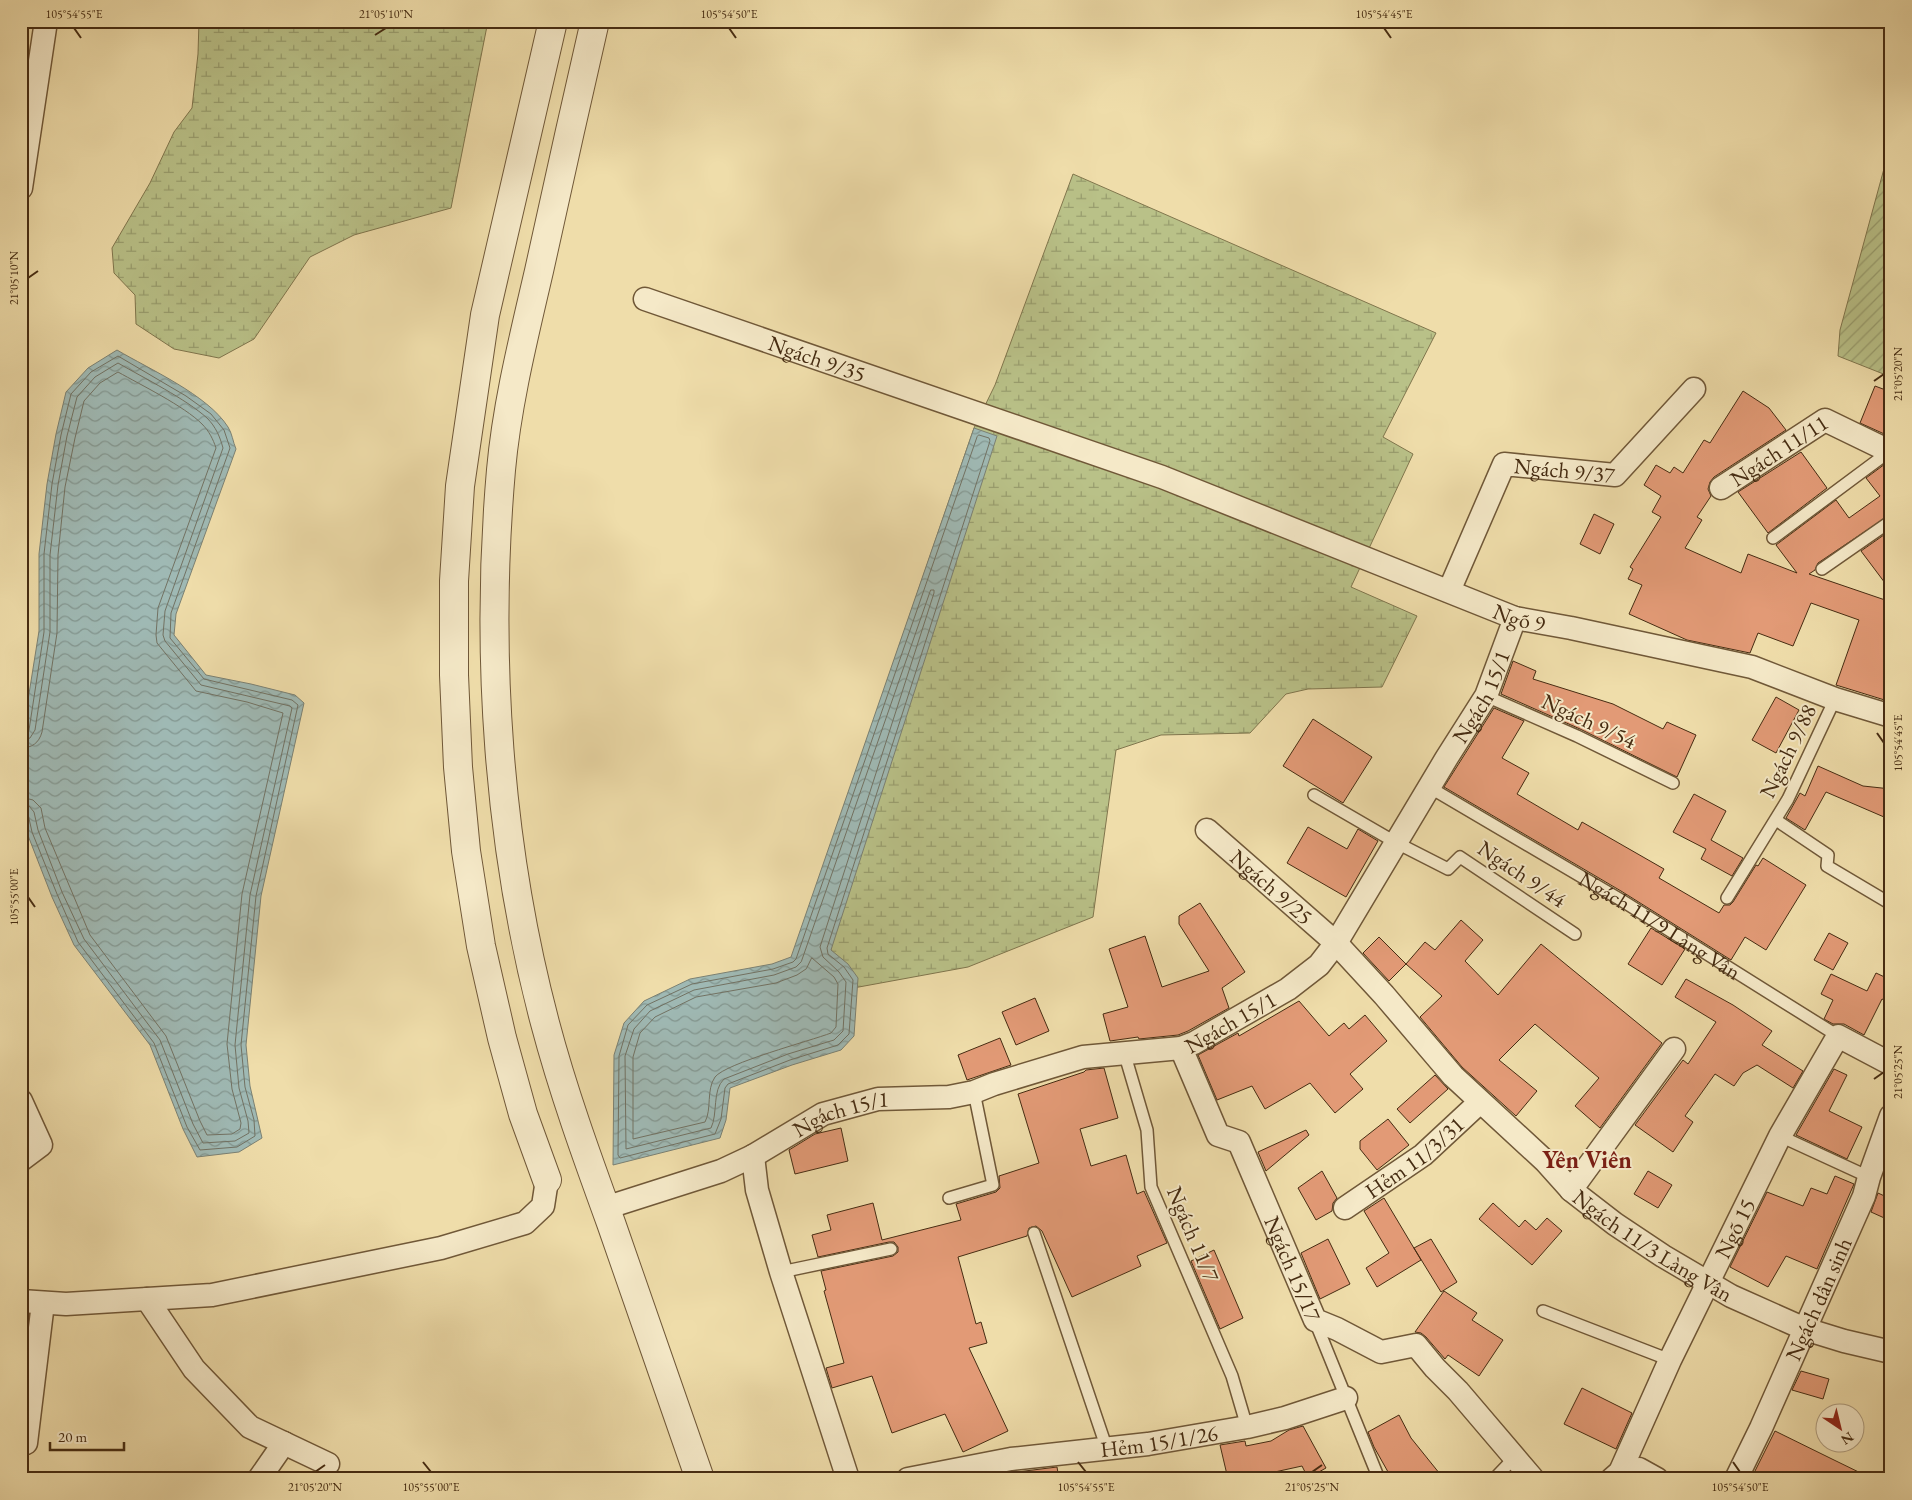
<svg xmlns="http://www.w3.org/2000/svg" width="1912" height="1500" viewBox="0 0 1912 1500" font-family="'EB Garamond',serif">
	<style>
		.wetland { fill: url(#wetland-marsh); stroke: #80764d }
		.garden { fill: url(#garden-furrows); stroke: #80764d }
		.water { fill: url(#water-waves); stroke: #7b8173 }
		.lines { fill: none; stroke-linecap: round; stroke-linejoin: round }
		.shore { stroke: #727263; stroke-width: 1 }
		.building { fill: #e29a76; stroke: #462c12 }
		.service-casing { stroke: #705838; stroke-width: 14 }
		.minor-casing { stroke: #705838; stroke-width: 25 }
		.tertiary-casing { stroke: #705838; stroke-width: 30 }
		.service { stroke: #f5e9c8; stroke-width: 11 }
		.minor { stroke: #f5e9c8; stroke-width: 22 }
		.tertiary { stroke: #f5e9c8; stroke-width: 28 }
		.ticks { fill: none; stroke: #462c12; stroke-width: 2 }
		.labels { text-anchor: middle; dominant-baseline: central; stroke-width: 4; stroke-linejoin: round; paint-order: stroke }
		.street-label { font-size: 22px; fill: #462c12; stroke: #f5e9c8 }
		.neighbourhood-label { font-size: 24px; font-weight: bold; fill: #7a1f14; stroke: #f5e9c8 }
		.neatline { fill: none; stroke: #462c12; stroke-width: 2 }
		.ticks-label { font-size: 12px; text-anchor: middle; fill: #462c12 }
	</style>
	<defs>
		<pattern id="wetland-marsh" width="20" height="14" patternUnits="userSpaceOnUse" patternTransform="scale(1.25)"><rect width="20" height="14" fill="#b9c188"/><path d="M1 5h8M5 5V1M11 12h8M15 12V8" fill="none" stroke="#989d6e"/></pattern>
		<pattern id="garden-furrows" width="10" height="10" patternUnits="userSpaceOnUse" patternTransform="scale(1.25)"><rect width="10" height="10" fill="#b9c188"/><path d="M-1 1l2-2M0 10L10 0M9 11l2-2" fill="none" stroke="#989d6e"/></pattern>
		<pattern id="water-waves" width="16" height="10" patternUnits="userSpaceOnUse" patternTransform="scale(1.25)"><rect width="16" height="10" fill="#9fb9b4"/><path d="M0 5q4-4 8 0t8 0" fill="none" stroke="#839791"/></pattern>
	</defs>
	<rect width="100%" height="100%" fill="#efddaa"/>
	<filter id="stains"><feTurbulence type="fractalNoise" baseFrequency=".004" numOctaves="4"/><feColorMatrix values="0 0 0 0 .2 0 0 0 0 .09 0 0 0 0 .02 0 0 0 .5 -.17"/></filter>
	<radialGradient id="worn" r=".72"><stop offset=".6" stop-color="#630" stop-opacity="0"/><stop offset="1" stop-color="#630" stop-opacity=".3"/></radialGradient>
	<path class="wetland" d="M199 21H488L451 208 354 235 310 257 254 339 219 358 174 349 136 324 135 295 114 273 112 248 150 183 174 132 192 108 198 54Z
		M1073 174 1436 333 1383 437 1413 454 1351 587 1417 616 1382 687 1308 689 1286 694 1250 733 1161 735 1116 750 1093 917 968 967 777 1002 974 428 995 385Z"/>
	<path class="garden" d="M1891 143V377L1838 356 1840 330Z"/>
	<path class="water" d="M117 350C149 369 208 395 228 427 232 433 233 442 236 449L176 614 174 635 206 675 251 684 295 695 304 703 261 896 246 1045 250 1086 262 1138 239 1152 197 1157 183 1129 150 1045 74 945 52 897 27 833 21 803V744L39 631V554L47 484 56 434 66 392 88 368Z
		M974 428 997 436 831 950 848 964 858 978 854 1036 841 1050 792 1065 730 1088 726 1120 720 1138 613 1165 614 1055 624 1023 644 1001 690 979 772 964 791 957Z"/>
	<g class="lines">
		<path class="shore" d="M979 435 989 438 990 441 827 948 828 954 844 967 853 980 849 1034 838 1045 790 1060 728 1084 725 1088 721 1119 715 1134 620 1158 618 1155 619 1056 628 1025 647 1005 692 984 773 969 793 962 796 959 977 437Z
			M931 590H934V593L820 947 823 957 839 972 846 982 843 1031 834 1040 788 1054 724 1079C712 1090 718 1114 711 1128L626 1149 625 1056 634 1029 650 1011 694 990 774 975 796 967 801 962Z
			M21 734H26L29 730 44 632V554L52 484 61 435 71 394 91 372 118 356 186 396 211 414 224 430 230 448 171 613 170 638 204 679 292 700 298 705 256 896 241 1045 245 1087 254 1120 255 1136 237 1147 200 1150 187 1127 154 1043 78 942 57 894 32 832 28 814 25 811H21
			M21 741 30 738 35 730 50 632V555L58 485 67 436 77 397 95 377 118 363C144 378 186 399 207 418 216 427 220 437 223 448L165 611 163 635 165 641 201 685 290 706 292 708 250 895 235 1045 239 1088 248 1121 249 1133 235 1141 203 1143 193 1124 160 1040 84 939 62 892 38 830 34 812 29 806 21 804
			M21 748C32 748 39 743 42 732L57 633 58 555 65 487 75 438 84 401 100 383 118 372C141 385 184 406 202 424 209 431 213 439 216 448L158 608 156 635 157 643 196 691 247 702 283 713 242 894 227 1044 232 1089 241 1123 240 1129 232 1134 207 1135 200 1121 166 1036 90 935 45 828 41 808 33 800 21 797
			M812 958 834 977 838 984 836 1027 831 1033C810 1041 726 1063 715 1077 706 1090 712 1109 705 1122L633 1139V1057L640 1033 655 1017 696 997 776 983 797 975 806 969Z"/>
	</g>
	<path class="building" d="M1875 386 1891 392V437L1860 423Z
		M1743 391 1769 408 1786 430 1714 477 1710 482 1708 489 1711 496 1697 517 1702 520 1685 548 1741 573 1748 554 1797 573 1776 545 1836 500 1849 518 1880 496 1866 478 1885 464 1891 465V514L1818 563 1815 570 1809 574 1891 602V702L1836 685 1859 620 1811 603 1793 646 1758 633 1750 653 1687 640 1629 614 1642 585 1628 579 1633 569 1630 567 1661 517 1652 512 1661 496 1644 485 1656 465 1670 473 1674 467 1683 473 1704 440 1710 443Z
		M1801 452 1827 488 1768 533 1738 492Z
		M1594 514 1614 524 1600 554 1580 544Z
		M1891 530V591L1861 551Z
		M1513 661 1536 671 1533 679 1613 704 1663 729 1667 722 1696 735 1677 777 1580 729 1501 694Z
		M1776 697 1799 710 1776 753 1752 740Z
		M1494 708 1524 721 1502 758 1529 773 1517 794 1578 830 1582 822 1664 869 1659 878 1719 913 1724 905H1730L1733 902 1756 865 1758 866 1763 858 1806 885 1766 950 1745 937 1731 960 1621 891 1444 787Z
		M1313 719 1372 757 1343 803 1283 766Z
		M1818 766 1863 786 1891 789V820L1826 792 1805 830 1786 818 1800 793 1805 796Z
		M1694 794 1726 811 1711 840 1743 858 1732 876 1701 859 1706 849 1673 832Z
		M1308 827 1347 849 1358 829 1378 841 1346 897 1287 863Z
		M1200 903 1245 972 1222 988 1229 1008 1188 1031 1178 1035 1139 1039 1138 1037 1110 1041 1103 1014 1128 1007 1109 949 1145 936 1162 987 1209 971 1179 924V916Z
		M1461 920 1483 940 1465 961 1498 995 1541 944 1662 1043 1600 1128 1575 1106 1599 1078 1535 1024 1499 1060 1537 1091 1516 1116 1462 1067 1420 1017 1442 996 1406 964 1425 942 1435 950Z
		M1651 928 1685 949 1662 985 1628 964Z
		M1829 933 1848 943 1833 970 1814 960Z
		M1379 937 1406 964 1389 981 1363 953Z
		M1876 973 1891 980V1003L1882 999 1864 1035 1844 1024H1833L1824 1019 1833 1000 1821 994 1831 974 1867 991Z
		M1686 979 1733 1005 1772 1031 1762 1045 1803 1071 1793 1088 1757 1065 1743 1073 1734 1086 1715 1074 1685 1116 1693 1122 1673 1152 1635 1125 1683 1060 1688 1064 1716 1022 1675 997Z
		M1035 998 1049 1031 1016 1045 1002 1012Z
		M1299 1001 1329 1036 1344 1023 1349 1029 1365 1015 1387 1041 1350 1074 1363 1089 1335 1113 1310 1083 1265 1109 1252 1086 1217 1100 1198 1055 1238 1033 1239 1036Z
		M1000 1038 1011 1065 967 1080 958 1055Z
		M1104 1068 1118 1118 1080 1129 1091 1166 1126 1155 1137 1194 1144 1191 1167 1243 1137 1256 1141 1266 1072 1297 1042 1231 1036 1226 1029 1228 1027 1236 958 1257 976 1324 981 1322 987 1343 969 1348 1008 1431 963 1452 945 1414 892 1433 872 1376 832 1388 826 1368 844 1363 824 1291 826 1290 821 1271 893 1256 898 1252V1247L894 1242H889L818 1257 812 1235 831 1230 827 1215 873 1203 882 1240 961 1220 956 1204 996 1192 1000 1188 999 1176 1039 1163 1018 1094 1084 1072 1086 1070Z
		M1834 1069 1847 1075 1829 1111 1862 1127 1847 1159 1796 1135Z
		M1435 1075 1448 1089 1410 1123 1397 1109Z
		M1388 1119 1409 1145 1377 1170 1360 1149V1141Z
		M841 1128 848 1161 795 1174 789 1150 815 1134Z
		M1306 1130 1309 1135 1266 1171 1258 1152Z
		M1322 1171 1337 1198 1333 1203 1332 1211 1316 1220 1298 1188Z
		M1648 1171 1672 1185 1658 1208 1634 1194Z
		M1835 1176 1854 1184 1817 1269 1786 1256 1768 1287 1730 1267 1767 1192 1803 1206 1811 1188 1827 1194Z
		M1878 1193 1891 1199V1221L1871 1212Z
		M1384 1198 1421 1260 1377 1287 1366 1268 1389 1253 1364 1211Z
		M1493 1203 1519 1227 1525 1220 1536 1230 1547 1218 1562 1231 1532 1265 1479 1219Z
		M1328 1239 1350 1284 1320 1299 1301 1253Z
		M1431 1239 1457 1282 1441 1292 1414 1248Z
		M1214 1250 1243 1318 1220 1329 1191 1261Z
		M1444 1291 1477 1313 1472 1320 1503 1340 1479 1376 1448 1355 1445 1359 1426 1337 1421 1333 1415 1332Z
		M1801 1371 1829 1379 1823 1399 1792 1390Z
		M1582 1388 1632 1413 1616 1449 1564 1424Z
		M1399 1415 1411 1438 1444 1479H1392L1374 1447 1368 1432Z
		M1303 1426 1326 1468 1308 1478 1302 1466 1243 1479H1228L1220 1445 1245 1441 1246 1446 1271 1441 1289 1430Z
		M1775 1431 1834 1460 1873 1479H1751Z
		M1057 1467 1059 1479H1001V1474Z"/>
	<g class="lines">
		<g class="service-casing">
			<g id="service">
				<path d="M1773 538 1890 451"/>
				<path d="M1822 569 1891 521"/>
				<path d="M1486 696 1577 736 1673 783"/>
				<path id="s1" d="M1429 787 1621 900 1838 1036"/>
				<path d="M1314 795 1395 842 1448 869 1460 857 1575 934"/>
				<path d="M1776 820 1828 855 1827 866 1891 904"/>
				<path d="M1727 898 1788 799 1835 699"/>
				<path d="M1124 1052 1147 1130 1151 1187 1232 1376 1247 1427"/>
				<path d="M1780 1136 1869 1177"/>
				<path d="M949 1198 993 1185 974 1092"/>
				<path d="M1034 1233 1107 1449"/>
				<path d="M781 1272 891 1249"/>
				<path d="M1543 1311 1670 1360"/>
				<path d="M1315 1321 1379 1479"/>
				<path d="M1494 1479 1515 1457"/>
			</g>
		</g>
		<g class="minor-casing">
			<g id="minor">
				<path d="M21 188 46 21"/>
				<path id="s2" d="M645 299 1162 477 1515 618 1571 628 1752 667 1835 699 1891 716"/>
				<path id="s3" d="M1721 488 1825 420 1891 452"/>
				<path id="s4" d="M1449 591 1504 464 1615 475 1694 389"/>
				<path id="s5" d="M1207 830 1336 943 1384 995 1453 1076 1545 1161 1571 1190 1615 1224 1663 1256 1731 1296 1805 1329 1844 1341 1891 1352"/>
				<path id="s6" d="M1181 1048 1218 1135 1239 1142 1315 1320 1337 1329 1381 1352 1416 1345 1435 1368 1458 1391 1533 1479"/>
				<path d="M21 1101 41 1145 21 1160"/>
				<path d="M753 1156 757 1190 781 1272 848 1479"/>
				<path d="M1571 1190 1674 1049"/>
				<path id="s7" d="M605 1208 721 1171 753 1156 823 1114 878 1099 949 1097 974 1092 994 1084 1083 1057 1181 1048 1194 1043 1288 989 1319 965 1336 943 1446 759 1486 696 1515 618"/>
				<path id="s8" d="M1345 1208 1423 1155 1480 1102"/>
				<path d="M147 1299 194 1369 250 1427 328 1464"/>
				<path d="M21 1301 66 1304 212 1295 441 1248 525 1223 543 1206 547 1180"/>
				<path d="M26 1443 43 1303"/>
				<path d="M1620 1472 1639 1469 1657 1479"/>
				<path d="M259 1479 284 1443"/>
				<path id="s9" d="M908 1479 1011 1459 1148 1444 1247 1427 1285 1418 1346 1398"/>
				<path id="s10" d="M1612 1479 1620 1472 1670 1360 1780 1136 1838 1036 1891 1064"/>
				<path id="s11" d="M1736 1479 1761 1428 1864 1196 1869 1177 1891 1116"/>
			</g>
		</g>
		<g class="tertiary-casing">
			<path id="tertiary" d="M595 21C576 104 557 188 539 271 524 336 507 403 501 470 485 653 498 846 545 1023 563 1091 587 1157 611 1223 641 1308 670 1394 700 1479
				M547 1180 523 1114 502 1038 481 946 466 851 458 767 454 675V581L460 486 485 315 553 21"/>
		</g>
		<use href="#service" class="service"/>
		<use href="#minor" class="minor"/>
		<use href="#tertiary" class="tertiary"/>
	</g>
	<path class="ticks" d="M74 28 81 38M729 28 736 38M1384 28 1391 38M375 35 386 28M28 278 38 271M1874 381 1884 374M1877 733 1884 743M28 897 35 907M1874 1079 1884 1072M423 1462 431 1472M1078 1462 1086 1472M1733 1462 1740 1472M315 1472 325 1465M1312 1472 1322 1465"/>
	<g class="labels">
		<g class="street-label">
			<text stroke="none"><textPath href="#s2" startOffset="182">Ngách 9/35</textPath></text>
			<text stroke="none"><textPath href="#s3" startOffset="69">Ngách 11/11</textPath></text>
			<text stroke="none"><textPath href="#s4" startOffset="199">Ngách 9/37</textPath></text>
			<text stroke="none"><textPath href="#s2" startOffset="931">Ngõ 9</textPath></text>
			<text stroke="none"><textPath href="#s7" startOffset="1081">Ngách 15/1</textPath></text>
			<text transform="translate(1589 721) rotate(25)">Ngách 9/54</text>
			<text transform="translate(1788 751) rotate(-64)">Ngách 9/88</text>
			<text transform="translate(1522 874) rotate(34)">Ngách 9/44</text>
			<text stroke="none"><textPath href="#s5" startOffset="86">Ngách 9/25</textPath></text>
			<text stroke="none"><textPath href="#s1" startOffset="269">Ngách 11/9 Làng Vân</textPath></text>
			<text stroke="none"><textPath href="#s7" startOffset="661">Ngách 15/1</textPath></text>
			<text stroke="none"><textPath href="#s7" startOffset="256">Ngách 15/1</textPath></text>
			<text stroke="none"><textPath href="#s8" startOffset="86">Hẻm 11/3/31</textPath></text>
			<text stroke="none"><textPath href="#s10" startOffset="280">Ngõ 15</textPath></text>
			<text transform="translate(1193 1234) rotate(67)">Ngách 11/7</text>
			<text stroke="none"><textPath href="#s5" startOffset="612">Ngách 11/3 Làng Vân</textPath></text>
			<text stroke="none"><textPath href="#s6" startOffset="254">Ngách 15/17</textPath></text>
			<text stroke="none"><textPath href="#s11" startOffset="198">Ngách dân sinh</textPath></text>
			<text stroke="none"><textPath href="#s9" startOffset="254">Hẻm 15/1/26</textPath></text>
		</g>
		<g class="neighbourhood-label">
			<text x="1587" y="1159">Yên Viên</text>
		</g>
	</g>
	<rect width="1912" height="1500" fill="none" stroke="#efddaa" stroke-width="55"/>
	<g transform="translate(1840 1428) rotate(145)"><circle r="24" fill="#f5e9c8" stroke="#af9d7f"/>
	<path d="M0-4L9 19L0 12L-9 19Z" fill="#8f2418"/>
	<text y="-8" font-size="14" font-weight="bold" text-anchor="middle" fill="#462c12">N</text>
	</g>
	<path d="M50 1442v8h74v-8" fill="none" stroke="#462c12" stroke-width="2.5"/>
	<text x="58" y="1442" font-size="15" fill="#462c12" stroke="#f5e9c8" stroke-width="4" paint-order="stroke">20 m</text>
	<rect x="28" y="28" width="1856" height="1444" class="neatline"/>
	<g class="ticks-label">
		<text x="74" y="18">105°54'55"E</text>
		<text x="386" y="18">21°05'10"N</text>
		<text x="729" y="18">105°54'50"E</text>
		<text x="1384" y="18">105°54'45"E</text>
		<text transform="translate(14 278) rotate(-90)" y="4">21°05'10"N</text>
		<text transform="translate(1898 374) rotate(-90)" y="4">21°05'20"N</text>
		<text transform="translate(1898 743) rotate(-90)" y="4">105°54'45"E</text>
		<text transform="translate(14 897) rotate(-90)" y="4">105°55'00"E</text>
		<text transform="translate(1898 1072) rotate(-90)" y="4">21°05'25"N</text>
		<text x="315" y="1491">21°05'20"N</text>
		<text x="431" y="1491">105°55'00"E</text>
		<text x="1086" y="1491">105°54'55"E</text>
		<text x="1312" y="1491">21°05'25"N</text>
		<text x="1740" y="1491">105°54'50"E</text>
	</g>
	<rect width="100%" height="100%" filter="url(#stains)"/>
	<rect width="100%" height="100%" fill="url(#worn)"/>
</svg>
